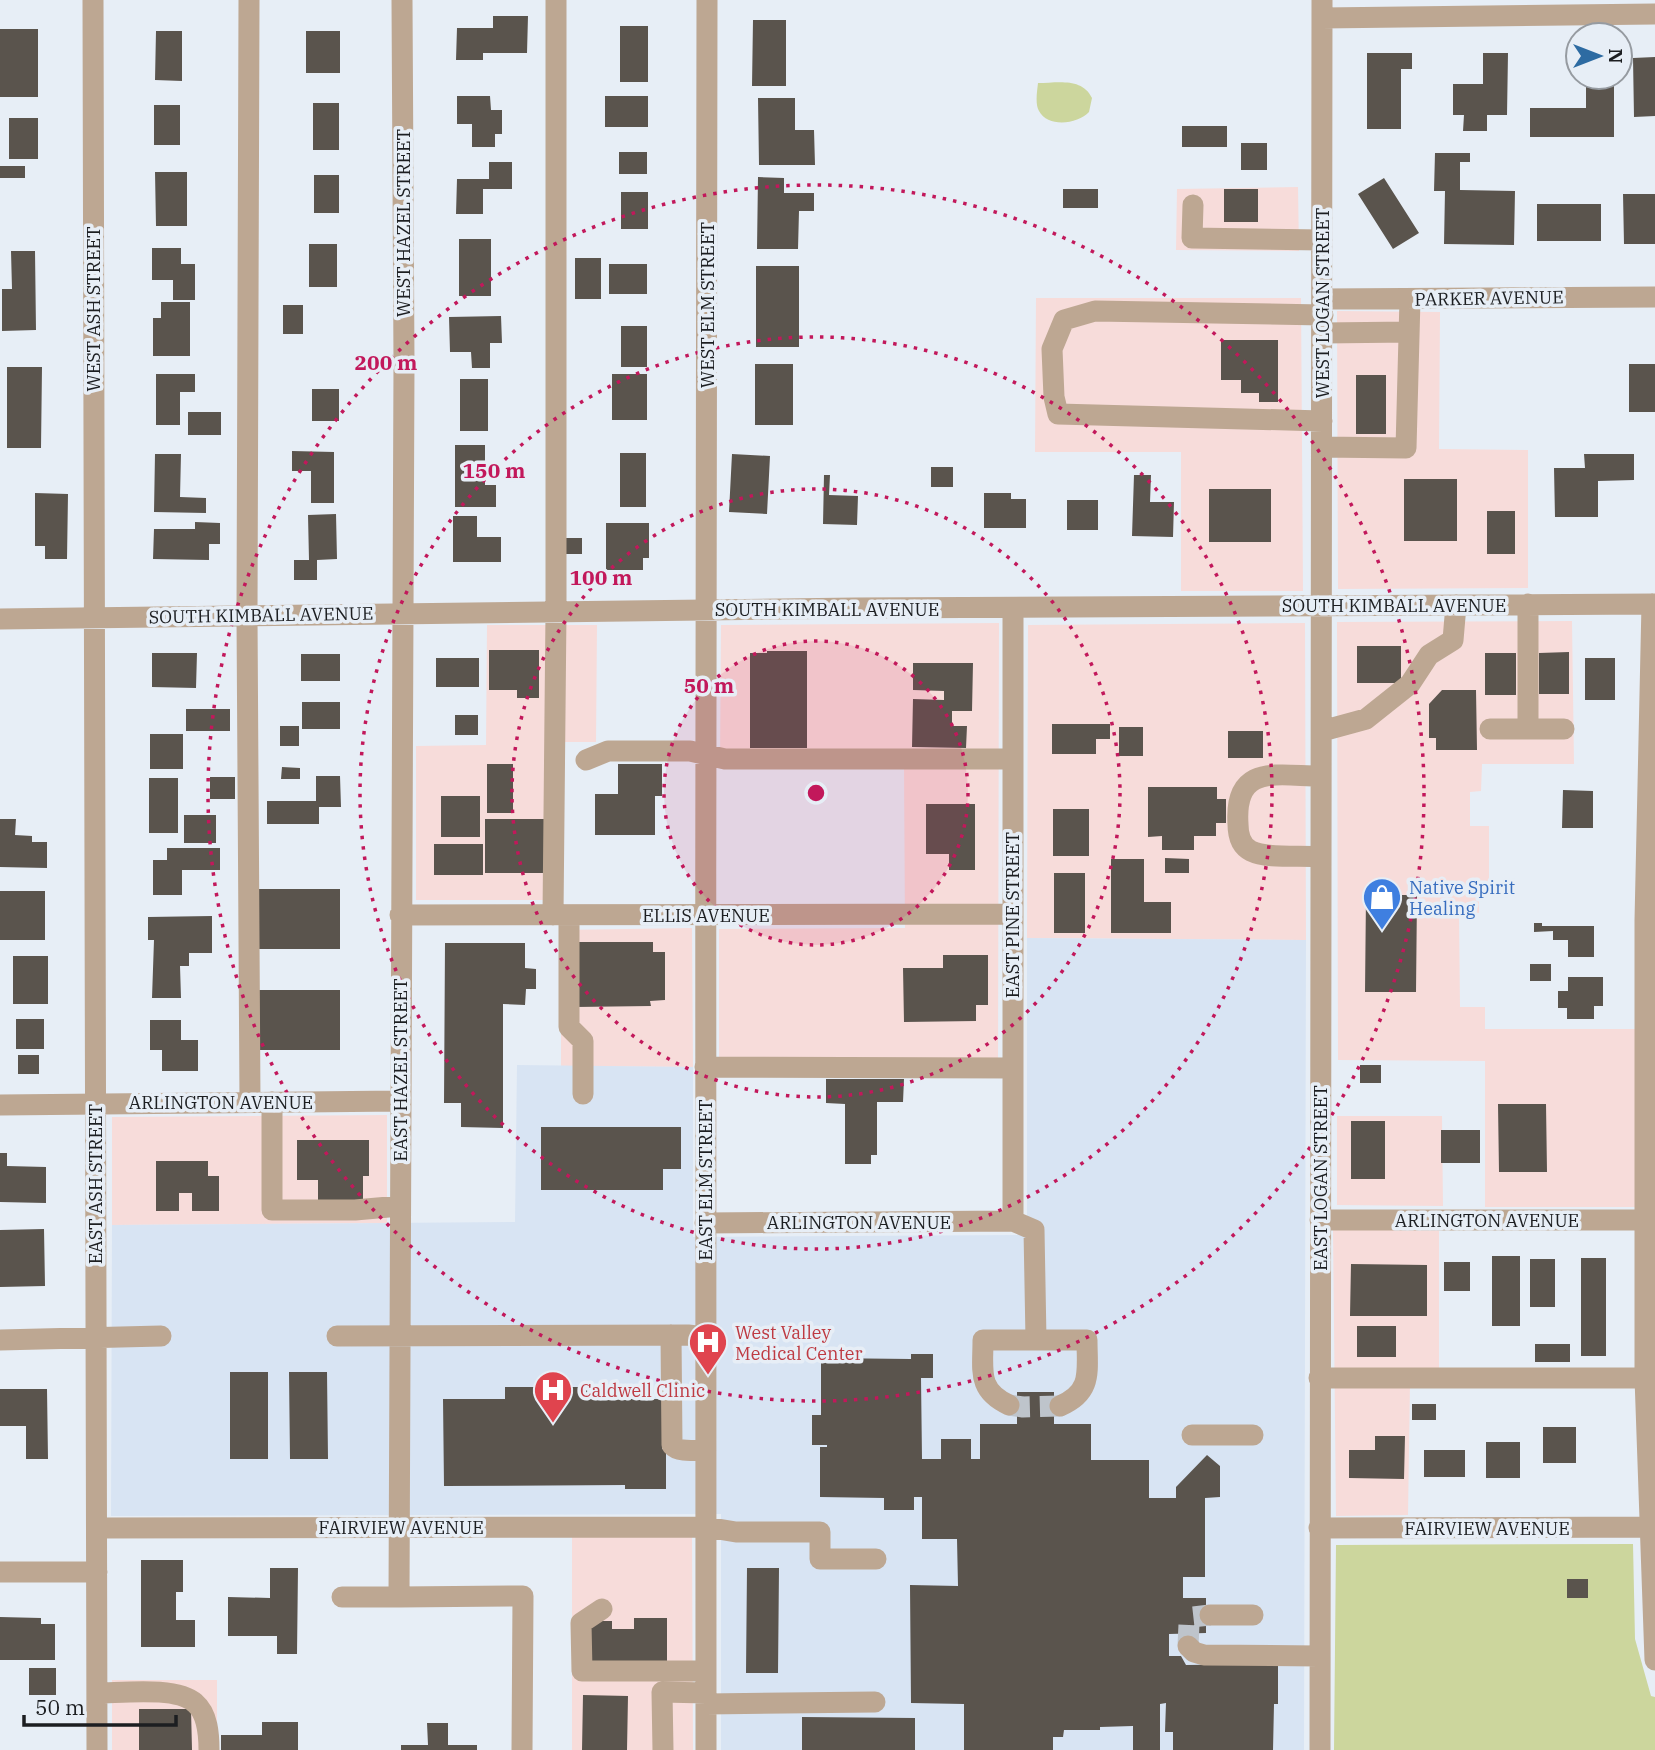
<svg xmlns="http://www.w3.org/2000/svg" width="1655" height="1750" viewBox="0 0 1655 1750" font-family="'IBM Plex Serif',serif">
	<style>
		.commercial { fill: #f7dcda }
		.built { fill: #d8e4f3 }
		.green { fill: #ccd69d }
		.building { fill: #5a544d }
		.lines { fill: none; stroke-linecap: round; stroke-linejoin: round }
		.minor-tunnel { stroke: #bec4cb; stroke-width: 21; stroke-dasharray: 21 10; stroke-linecap: butt }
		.minor { stroke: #bda792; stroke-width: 21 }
		.ring { fill: none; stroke: #c2185b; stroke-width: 3.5; stroke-dasharray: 3.5 7 }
		.labels { text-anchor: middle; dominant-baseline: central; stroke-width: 7; stroke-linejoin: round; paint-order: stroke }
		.street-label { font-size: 18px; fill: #1c1e21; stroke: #e7eef6 }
		.shop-label { font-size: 18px; fill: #366cbe; stroke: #e7eef6; text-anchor: start }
		.health-label { font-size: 18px; fill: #be3a42; stroke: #e7eef6; text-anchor: start }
		.centre { fill: #c2185b; stroke: #e7eef6; stroke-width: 3.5 }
		.ring-label { font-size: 21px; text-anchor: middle; font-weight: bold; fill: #c2185b; stroke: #e7eef6; stroke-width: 7; stroke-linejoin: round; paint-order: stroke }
	</style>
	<rect width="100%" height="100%" fill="#e7eef6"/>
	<path class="commercial" d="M1298 187 1299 251 1176 250 1177 189Z
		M1036 298H1301L1303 591H1181V452H1035Z
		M1337 311 1440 312 1439 449 1528 450V588L1338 589Z
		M1572 621 1574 764H1482L1481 791 1470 792V826H1489V893L1479 894V913H1459L1460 1007H1485V1029H1635L1636 1207H1485V1061L1338 1060 1337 622Z
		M999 623 998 1071 719 1073V929L905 928 904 767H720L721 625Z
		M1305 623 1306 940 1027 938 1028 625Z
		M487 625H597L596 742H562V900H416V746L486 745Z
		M692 928 693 1067 561 1066V930Z
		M387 1115V1223L112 1225V1117Z
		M1337 1116H1442L1443 1206 1337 1205Z
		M1333 1230H1439V1382L1410 1383 1408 1515 1336 1516Z
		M692 1536 693 1750H572V1537Z
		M112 1680H217V1750H112Z"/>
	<path class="built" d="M1027 938 1306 940 1304 1750H721V1514L111 1516 112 1225 515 1222 517 1065 693 1067V1237L1027 1235Z"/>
	<path class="green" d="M1038 83C1057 83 1082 77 1092 98L1089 112C1078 124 1048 128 1039 111 1035 104 1037 92 1038 83Z
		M1633 1544 1635 1639 1651 1696 1655 1697V1750H1334L1336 1545Z"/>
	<path class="building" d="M493 16H528L527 53H483V60H456L457 28H493Z
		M753 20H786V86H752Z
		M620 26H648V82H620Z
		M0 29H38V97H0Z
		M156 31H182V81L155 80Z
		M306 31H340V73H306Z
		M1367 53H1412V69H1401V129H1367Z
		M1483 53H1508L1507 115H1487V131H1463L1464 115H1453V84H1483Z
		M1655 57V116L1634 117 1633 58Z
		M1586 77H1614V137H1530V108H1586Z
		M457 96H490L491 110H502V134H495V147H472V124H457Z
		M605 96H648V127H605Z
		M758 98H795V130H814L815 165H759Z
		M313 103H339V150H313Z
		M154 105H180V145H154Z
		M9 118H38V159H9Z
		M1182 126H1227V147H1182Z
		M1241 143H1267V170H1241Z
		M619 152H647V174H619Z
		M1435 153H1470V162H1460V190L1515 191 1514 245 1444 244 1445 191H1434Z
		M489 162H512V189H483V214H456L457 179H489Z
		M0 166H25V178H0Z
		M155 172H187V226H156Z
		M314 175H339V213H314Z
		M758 177 784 178V193H814V211H799L798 249H757Z
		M1384 178 1419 233 1393 249 1358 194Z
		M1063 189H1098V208H1063Z
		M1224 189H1258V222H1224Z
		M621 192H648V229H621Z
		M1623 194H1655V244H1624Z
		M1537 204H1601V241H1537Z
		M459 239H491V296H459Z
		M309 244H337V287H309Z
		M152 248H181V264H195V300H173V280H152Z
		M11 251H35L36 330 2 331V289H12Z
		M575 258H601V299H575Z
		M609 264H647V294H609Z
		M756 266H799V347H756Z
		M161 302H190V356H153V318H161Z
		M283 305H303V334H283Z
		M501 316 502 343H490V368H472L471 352H450L449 317Z
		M621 326H647V367H621Z
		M1221 340H1278V402H1259V393H1241V380H1221Z
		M755 364H793V425H755Z
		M1629 364H1655V412H1629Z
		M7 367H42L41 448H7Z
		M156 374H195V392H180V425H156Z
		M612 374H647V420H612Z
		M1356 375H1386V434H1356Z
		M460 379H488V431H460Z
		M312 389H339V421H312Z
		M188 412H221V435H188Z
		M455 445H485V485H496V507H455Z
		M292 451 334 452V503H311V471H292Z
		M620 453H646V507H620Z
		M155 454H181L180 497 206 498V513L154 512Z
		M732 454 770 456 767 514 729 512Z
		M1584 454H1634V480L1598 481V517H1555L1554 468H1585Z
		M931 467H953V487H931Z
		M824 475H830L829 495 858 496 857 525 823 524Z
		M1134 475H1151L1150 502H1174L1173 537 1132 536Z
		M1404 479H1457V541H1404Z
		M1209 489H1271V542H1209Z
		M35 493 68 494 67 559H45V546H35Z
		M984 493H1011V499H1026V528H984Z
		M1067 500H1098V530H1067Z
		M1487 511H1515V554H1487Z
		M336 514 337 559 317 560V580H294V560H309L308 515Z
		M453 516H477V537H501V562H453Z
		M195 522 220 523V544H209V560L153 559 154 529H195Z
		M606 523H649V558H643V570H606Z
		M563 538H582V554H563Z
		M1357 646H1401V683H1357Z
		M489 650H539V698H517V690H489Z
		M767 651H807V748H750V653H767Z
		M1569 652V694H1539V653Z
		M152 653H197L196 688 152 687Z
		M1485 653H1516V695H1485Z
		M301 654H340V681H301Z
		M436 658H479V687H436Z
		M1585 658H1615V700H1585Z
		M913 663H973L972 711H952V726H967L966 748 912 747 913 699 944 700V691L913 690Z
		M1442 690H1476L1477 750H1436V738H1429V704Z
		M302 702H340V729H302Z
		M186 709H230V731H186Z
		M455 715H478V735H455Z
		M1052 724H1110V739H1096V754H1052Z
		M280 726H299V746H280Z
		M1119 727H1143V756H1119Z
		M1228 731H1263V758H1228Z
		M150 734H183V769H150Z
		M487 764H513V813H487Z
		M618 764H662V796H655V835H595V794H618Z
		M282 767 300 768V779H281Z
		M316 776H340L341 807H319V824H267V801H316Z
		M210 777H235V799H210Z
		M149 778H178V833H149Z
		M1148 787H1217V799H1226V823H1216V836H1194V850H1162V836L1148 837Z
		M1563 790 1593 791V828H1562Z
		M441 796H480V837H441Z
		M926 804H975V870H949V854H926Z
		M1053 809H1089V856H1053Z
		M184 815H216V843H184Z
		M0 819H16L15 835 32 836V842H47V868L0 867Z
		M485 819H544V873H485Z
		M434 844H483V875H434Z
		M167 848H220V870H182V895H153V860H167Z
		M1165 858 1189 859V873H1165Z
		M1111 859H1144V902H1171V933H1111Z
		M1054 873H1085V933H1054Z
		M257 889H340V949H257Z
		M0 891H45V940H0Z
		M1366 895H1417L1416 992H1365Z
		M212 916V953H189V966H180L181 998H152L154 940H148V917Z
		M1534 923H1542V926H1594V957H1568V940H1553V931L1534 932Z
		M575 942H653V952H665V1000L650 1001 651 1006 575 1007Z
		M445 943H525V968L536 969V989H526L525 1005 503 1004V1128L461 1127V1103H444Z
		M943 955H988V1005H976V1021L904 1022 903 968H943Z
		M13 956H48V1004H13Z
		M1530 964H1551V981H1530Z
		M1568 977H1603V1006H1594V1019H1567V1008H1558V991H1568Z
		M257 990H340V1050H257Z
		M16 1019H44V1049H16Z
		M150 1020H181V1040H198V1071H162V1050H150Z
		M18 1055H39V1074H18Z
		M1360 1065H1381V1083H1360Z
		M826 1079H904L903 1102H877V1155H871V1164H845V1104L826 1103Z
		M1498 1104H1546L1547 1172H1499Z
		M1351 1121H1385V1179H1351Z
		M541 1127H681V1169H663V1190H541Z
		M1441 1130H1480V1163H1441Z
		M297 1140H369V1176H363V1205H318V1180H297Z
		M0 1153H7V1166L46 1167V1203L0 1202Z
		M156 1161H208V1176H219V1211H192V1193H179V1211H156Z
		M44 1229 45 1286 0 1287V1230Z
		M1492 1256H1520V1326H1492Z
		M1581 1258H1606V1356H1581Z
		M1530 1259H1555V1307H1530Z
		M1444 1262H1470V1291H1444Z
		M1351 1264 1427 1265V1316H1350Z
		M1357 1326H1396V1357H1357Z
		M1535 1344H1570V1362H1535Z
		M911 1354H933V1378H921L922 1459H941V1439H971V1459H980V1424H1017V1392H1054V1424H1091V1460H1149V1498H1176V1487L1207 1455 1220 1466V1497L1205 1498V1577H1183V1598H1206V1633L1169 1634V1656H1181L1186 1665 1278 1664V1704H1274L1273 1750H1173V1732H1165L1166 1703 1160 1704V1750H1133V1726L1100 1727V1730H1064L1063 1737H1053V1750H964V1704L911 1703 910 1585 958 1586 957 1539H922V1497H914V1510H884V1498L820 1497V1447H827V1445H812V1415H821V1358L911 1359Z
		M230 1372H268V1459H230Z
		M289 1372H327L328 1459H290Z
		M505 1387H601V1399H662V1449H666V1489H625V1485L444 1486 443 1399H505Z
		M0 1389H47L48 1459H26V1426H0Z
		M1412 1404H1436V1420H1412Z
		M1543 1427H1576V1463H1543Z
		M1375 1436H1405L1404 1479 1349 1478V1450H1375Z
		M1486 1442H1520V1478H1486Z
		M1424 1450H1465V1477H1424Z
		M141 1560H183V1592H176V1620H195V1647H141Z
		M270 1568H298L297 1654H277V1636H228V1597L270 1598Z
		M747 1568H779L778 1673H746Z
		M1567 1579H1588V1598H1567Z
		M0 1617 41 1618V1624H55V1660H0Z
		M634 1618H667V1661H588V1621H612V1629H634Z
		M29 1668H56V1695H29Z
		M583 1695 628 1696 627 1750H582Z
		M139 1709H191L192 1750H139Z
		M802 1717 915 1718V1750H802Z
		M262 1722H298V1750H221V1735H262Z
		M427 1723H448V1745H477V1750H401V1745H428Z"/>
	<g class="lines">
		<path class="minor-tunnel" d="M1009 1405 1023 1407 1060 1406
			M1188 1646 1189 1624 1192 1617 1210 1615"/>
		<path class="minor" d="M93 0 97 1750
			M249 0 247 616 250 1102
			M402 0 404 363 399 1597 523 1596 522 1750
			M1322 18 1655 14
			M1193 205 1192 238 1322 240
			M1322 299 1655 297
			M1323 333 1409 332
			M1322 421 1058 414 1054 397 1052 349 1064 320 1095 311 1323 315
			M1322 447 1406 448 1410 299
			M1528 604V729
			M1652 604 1645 921V1378L1655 1660
			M1013 609V1221
			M0 619 856 608 1655 604
			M1490 729H1564
			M1322 731 1366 719 1410 684 1429 655 1453 640 1456 605
			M586 760 608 751H690L725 759H1013
			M1321 857C1302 855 1267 859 1251 851 1241 846 1238 835 1238 824 1234 763 1277 776 1321 776
			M400 915 1012 914
			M553 915 556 612V0
			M569 915V1027L583 1041V1094
			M705 1067 1012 1068
			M272 1102V1210H355L400 1206
			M0 1105 400 1101
			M1320 1220H1655
			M705 1223 1013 1221 1034 1230 1036 1339
			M671 1335 672 1445C679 1453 695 1450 706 1450
			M337 1336 688 1335 705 1337
			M0 1340 161 1336
			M1319 1378H1655
			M1009 1405C977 1390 983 1371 983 1340H1087C1087 1371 1093 1392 1060 1406
			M1192 1435H1253
			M97 1528 706 1527 736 1532H820V1559H876
			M1319 1528 1655 1527
			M0 1572H97
			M342 1597H399
			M602 1609 581 1623 582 1671H706
			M1210 1615H1253
			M1188 1646 1194 1652 1204 1655 1319 1656
			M97 1693C121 1693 177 1686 195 1703 208 1714 209 1735 209 1750
			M706 1704 875 1702
			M663 1750 662 1692 706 1693
			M706 1750C704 1167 707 583 707 0
			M1320 1750 1322 0"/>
	</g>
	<circle cx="816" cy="793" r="152" fill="#c2185b" fill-opacity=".12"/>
	<g class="ring">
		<circle cx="816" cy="793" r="152"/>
		<circle cx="816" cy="793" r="304"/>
		<circle cx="816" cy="793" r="456"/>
		<circle cx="816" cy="793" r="608"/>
	</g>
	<defs>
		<g id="shop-pin" transform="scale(2.0125)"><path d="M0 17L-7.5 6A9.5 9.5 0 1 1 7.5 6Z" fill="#3f7fe0" stroke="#e7eef6"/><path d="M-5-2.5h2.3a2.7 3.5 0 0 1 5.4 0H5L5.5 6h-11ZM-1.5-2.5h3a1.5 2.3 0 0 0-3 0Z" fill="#fff"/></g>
		<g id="hospital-pin" transform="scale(2.0125)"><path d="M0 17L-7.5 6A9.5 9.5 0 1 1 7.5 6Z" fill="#e0444e" stroke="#e7eef6"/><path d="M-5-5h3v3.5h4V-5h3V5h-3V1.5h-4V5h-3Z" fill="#fff"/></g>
	</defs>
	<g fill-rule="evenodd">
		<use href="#shop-pin" x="1382" y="897"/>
		<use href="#hospital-pin" x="708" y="1342"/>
		<use href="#hospital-pin" x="553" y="1390"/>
	</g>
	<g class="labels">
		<g class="street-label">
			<text transform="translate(403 223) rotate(-90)">WEST HAZEL STREET</text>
			<text transform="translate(1489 298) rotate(-1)">PARKER AVENUE</text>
			<text transform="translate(1322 303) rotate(-90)">WEST LOGAN STREET</text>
			<text transform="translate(707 305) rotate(-90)">WEST ELM STREET</text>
			<text transform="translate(93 309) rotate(-90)">WEST ASH STREET</text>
			<text x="1394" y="605">SOUTH KIMBALL AVENUE</text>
			<text x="827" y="609">SOUTH KIMBALL AVENUE</text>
			<text transform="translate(261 615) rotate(-1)">SOUTH KIMBALL AVENUE</text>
			<text x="706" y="915">ELLIS AVENUE</text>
			<text transform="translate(1012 915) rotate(-90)">EAST PINE STREET</text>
			<text transform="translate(400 1070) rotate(-90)">EAST HAZEL STREET</text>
			<text x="221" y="1102">ARLINGTON AVENUE</text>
			<text transform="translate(1320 1178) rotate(-90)">EAST LOGAN STREET</text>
			<text transform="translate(705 1180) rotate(-90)">EAST ELM STREET</text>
			<text transform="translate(95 1184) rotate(-90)">EAST ASH STREET</text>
			<text x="1487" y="1220">ARLINGTON AVENUE</text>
			<text x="859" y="1222">ARLINGTON AVENUE</text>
			<text x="401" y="1527">FAIRVIEW AVENUE</text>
			<text x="1487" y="1528">FAIRVIEW AVENUE</text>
		</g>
		<g class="shop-label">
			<text x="1409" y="887">Native Spirit<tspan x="1409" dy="21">Healing</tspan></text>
		</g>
		<g class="health-label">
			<text x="735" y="1332">West Valley<tspan x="735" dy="21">Medical Center</tspan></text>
			<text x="580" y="1390">Caldwell Clinic</text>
		</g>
	</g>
	<circle cx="816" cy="793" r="10" class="centre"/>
	<g class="ring-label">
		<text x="386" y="370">200 m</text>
		<text x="494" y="478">150 m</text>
		<text x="601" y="585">100 m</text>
		<text x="709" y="693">50 m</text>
	</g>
	<g transform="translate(1599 56) rotate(90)"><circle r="33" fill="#e7eef6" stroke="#969ba1" stroke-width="2"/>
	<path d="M0-5L12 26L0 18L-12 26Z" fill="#2d6ba2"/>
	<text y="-10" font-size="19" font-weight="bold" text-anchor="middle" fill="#1c1e21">N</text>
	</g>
	<path d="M24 1715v10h152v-10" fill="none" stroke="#1c1e21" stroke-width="3.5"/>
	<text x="35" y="1715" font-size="21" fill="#1c1e21" stroke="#e7eef6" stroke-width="5" paint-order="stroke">50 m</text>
</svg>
